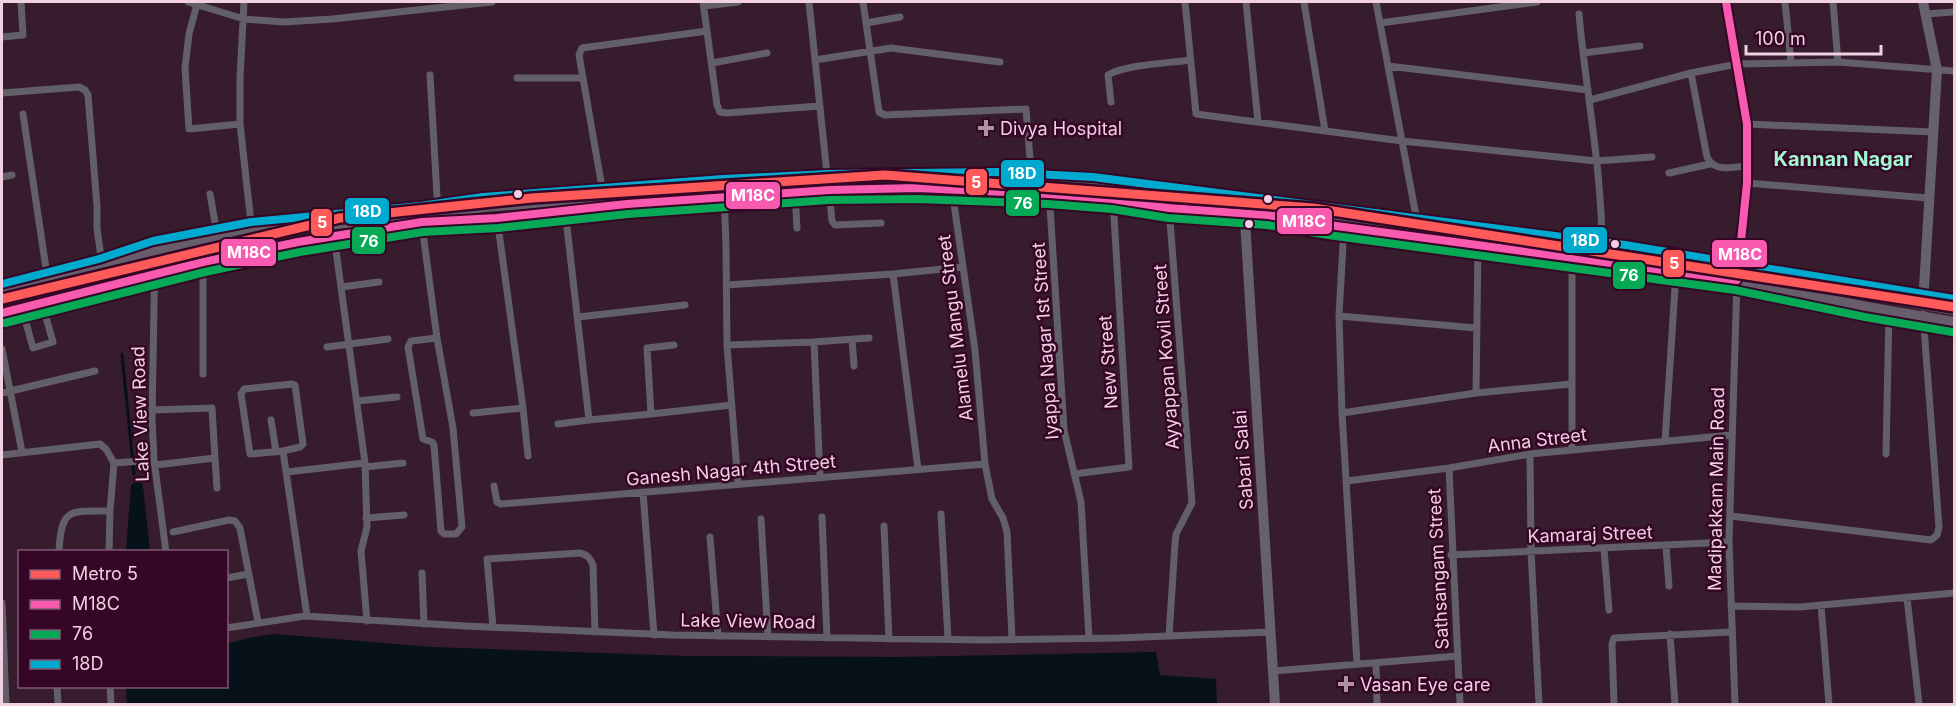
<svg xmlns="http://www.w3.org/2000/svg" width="1956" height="706" viewBox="0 0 1956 706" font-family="Inter,sans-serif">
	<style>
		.water { fill: #061119 }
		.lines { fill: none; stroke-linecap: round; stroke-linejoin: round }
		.stream { stroke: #061119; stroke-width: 3 }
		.street { stroke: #635f68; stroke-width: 7 }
		.secondary { stroke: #67606d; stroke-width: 10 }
		.primary { stroke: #675d6b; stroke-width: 10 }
		.bus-1-casing { stroke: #360626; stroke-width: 12 }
		.bus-2-casing { stroke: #360626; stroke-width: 12 }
		.bus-3-casing { stroke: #360626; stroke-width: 12 }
		.bus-1 { stroke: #f75aaf; stroke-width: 8 }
		.bus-2 { stroke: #06aa56; stroke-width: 8 }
		.bus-3 { stroke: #00a9ce; stroke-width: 8 }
		.metro-1-casing { stroke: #360626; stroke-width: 14 }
		.metro-1 { stroke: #ff5a5a; stroke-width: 9 }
		.poi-dot { fill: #af91a2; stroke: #360626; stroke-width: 2 }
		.bus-dot { fill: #f0d0e1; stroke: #360626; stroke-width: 2 }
		.labels { text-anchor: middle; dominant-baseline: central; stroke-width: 5; stroke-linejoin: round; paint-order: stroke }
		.poi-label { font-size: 18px; fill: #f0d0e1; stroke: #360626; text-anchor: start }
		.street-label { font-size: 18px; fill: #f0d0e1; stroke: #360626 }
		.neighbourhood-label { font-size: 20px; font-weight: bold; fill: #a1f8d2; stroke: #360626 }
		.line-badge { stroke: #360626; stroke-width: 2 }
		.badge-label { font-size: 16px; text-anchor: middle; font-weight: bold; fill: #fff }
	</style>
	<rect width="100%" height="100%" fill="#361c2c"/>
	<path class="water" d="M135 483H142L143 486 150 551H126L131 485Z
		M274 634 433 647 688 656 896 657 1156 652 1160 675 1216 679 1217 704H127L126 687 226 686 227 644 248 638Z"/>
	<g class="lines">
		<path class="stream" d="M122 354 134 474"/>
		<path class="street" d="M188 2 244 19 284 22 332 19 492 2
			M244 2 240 78V124L252 232 246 253
			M703 2 717 105 720 112 726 113 820 106
			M809 2 828 184
			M863 2 879 112 885 115 1026 109 1032 183
			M1185 2 1196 114 1402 141 1596 161 1652 157
			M1246 2 1258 122
			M1304 2 1325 131
			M1376 2 1419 232
			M1785 2 1791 62
			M1833 2 1838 62
			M197 4 189 34 185 68 189 129 240 124
			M704 6 738 2
			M1579 14C1586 94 1603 174 1602 256
			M1925 14 1954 12
			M866 23 900 17
			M1380 23 1537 2
			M2 37 23 35 21 2
			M1583 53 1640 46
			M815 60 891 48 1000 62
			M712 63 767 53
			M1388 66 1588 90
			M1691 73 1707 157C1715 173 1732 167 1747 166
			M430 75 438 213
			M517 78H583
			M2 93 79 87 85 90 88 95 97 206V228L105 287
			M1590 100 1691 73 1737 64 1838 62 1954 71
			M1111 102 1108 75C1124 65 1169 63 1190 60
			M23 114 48 282
			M1747 124 1933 132
			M1669 173 1710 164
			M2 177 12 175
			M1747 183 1928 198
			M829 190 832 221 835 225 881 223
			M952 190 975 350 985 464 992 499 1003 518 1007 532 1012 639
			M1049 190 1064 430 1081 502 1089 638
			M724 193 726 246 727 345 738 484
			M795 193 797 228
			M210 194 218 239
			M604 199 579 55 582 48 707 31
			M565 210 589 420 651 414
			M421 218 437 338 411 341 408 347 423 439 432 442 434 445 441 531 444 534H456L462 527 453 428 437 338
			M497 218 523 408 528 456
			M1344 226 1339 316 1342 413 1357 664
			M334 236 365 463 367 527 361 551 367 621
			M155 251 152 419 154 460 166 552
			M1572 257V450
			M203 262V374
			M727 285 893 274
			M341 287 379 282
			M22 308 33 348 53 342 42 303
			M1339 316 1476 328
			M578 317 685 305
			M852 339 854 366
			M814 342 869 338
			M674 345 647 348 651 414 732 405
			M727 345 814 342 820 477
			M327 347 388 339
			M2 349 22 452
			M2 393 95 371
			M1476 393 1478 245
			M357 401 397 397
			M152 410 212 408 215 458
			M473 413 523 408
			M1342 413 1476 393 1571 384
			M271 420 276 452
			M558 424 589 420
			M1665 441 1676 273
			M283 451 300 447 303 444 295 385 292 384 244 389 241 394 250 454 283 451 307 616
			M1530 454 1531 551 1539 704
			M1886 454 1889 311
			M2 455 100 444 106 449 114 463 110 511 109 552
			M114 463 154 460
			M155 465 215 458 217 488
			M365 467 403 463
			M1449 468 1460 704
			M918 469 893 274 963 267
			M287 472 365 463
			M1074 474 1129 467 1113 199
			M1347 481 1449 468 1530 454 1732 435
			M494 486 497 502 501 504 985 464
			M643 492 654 635
			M941 514 948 639
			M1731 516 1931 540 1937 535 1939 527 1923 314
			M822 517 827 638
			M366 518 404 515
			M761 519 768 637
			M884 526 889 639
			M173 532 229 520 235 521 240 528 258 622
			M710 537 718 636
			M1666 546 1669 586
			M1604 549 1609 610
			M59 552C61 507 70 511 110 511
			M1451 555 1729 542
			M422 573 424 624
			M226 578 249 574
			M1907 598 1919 704
			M2 603 6 704
			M1821 605 1829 704
			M1731 606 1800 607 1954 593
			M493 627 487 559 580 553C588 555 590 558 593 565L595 632
			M226 628 305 616 465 626 673 635 984 640 1118 638 1271 632
			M1670 634 1675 704
			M1169 636 1175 544 1176 534 1192 503 1169 208
			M1376 663 1377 704
			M1274 671 1458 656
			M57 686 58 704
			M110 686 111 704
			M1614 704 1612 644 1614 638 1731 632
			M1735 704 1729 542 1737 280"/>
		<path class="secondary" d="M1726 2 1747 124V183L1737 280
			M1244 205 1275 704
			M1923 305 1937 70 1923 2"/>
		<path class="primary" d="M956 184 1032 183 1092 187 1624 255 1723 271
			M1760 277 1954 310
			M2 295 102 269 155 251 252 232 421 216 484 207 724 189 820 184
			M2 313 203 262 298 242 422 222 497 218 565 210 627 204 829 190 917 188 1049 194 1113 199 1169 208 1268 215 1329 225 1737 280 1867 307 1954 322"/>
		<g class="bus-1-casing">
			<path id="bus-1" d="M2 313 203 262 298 242 422 222 497 218 627 204 829 190 917 188 1049 194 1113 199 1169 208 1268 215 1329 225 1737 280 1747 183V124L1726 2"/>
		</g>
		<g class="bus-2-casing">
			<path id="bus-2" d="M5 323 205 272 300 252 423 232 498 228 628 214 829 200 917 199 1048 204 1112 209 1168 218 1267 225 1328 235 1735 290 1865 317 1952 332"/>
		</g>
		<g class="bus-3-casing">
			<path id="bus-3" d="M2 284 99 259 153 241 251 222 420 206 483 197 723 179 828 174 997 172 1093 177 1625 245 1954 299"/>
		</g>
		<use href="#bus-1" class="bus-1"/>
		<use href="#bus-2" class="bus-2"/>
		<use href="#bus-3" class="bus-3"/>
		<g class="metro-1-casing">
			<path id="metro-1" d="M2 299 340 218 532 198 885 175 1313 208 1954 307"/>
		</g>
		<use href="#metro-1" class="metro-1"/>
	</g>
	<g class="poi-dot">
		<path d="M983 119h6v6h6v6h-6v6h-6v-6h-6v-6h6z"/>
		<path d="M1343 675h6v6h6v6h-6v6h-6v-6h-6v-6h6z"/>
	</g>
	<g class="bus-dot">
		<circle cx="518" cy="194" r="5"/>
		<circle cx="1268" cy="199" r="5"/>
		<circle cx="1249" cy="224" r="5"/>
		<circle cx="1615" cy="244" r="5"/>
	</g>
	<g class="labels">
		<g class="poi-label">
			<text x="1000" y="128">Divya Hospital</text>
			<text x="1360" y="684">Vasan Eye care</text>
		</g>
		<g class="street-label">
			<text transform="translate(955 328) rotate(-97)">Alamelu Mangu Street</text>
			<text transform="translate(1045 341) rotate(-94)">Iyappa Nagar 1st Street</text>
			<text transform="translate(1166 357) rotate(-94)">Ayyappan Kovil Street</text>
			<text transform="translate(1108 362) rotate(-94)">New Street</text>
			<text transform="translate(140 414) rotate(-92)">Lake View Road</text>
			<text transform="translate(1537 440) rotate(-7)">Anna Street</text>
			<text transform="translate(1243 460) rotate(-94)">Sabari Salai</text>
			<text transform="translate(731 470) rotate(-5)">Ganesh Nagar 4th Street</text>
			<text transform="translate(1716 489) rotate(-89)">Madipakkam Main Road</text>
			<text transform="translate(1590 534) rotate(-2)">Kamaraj Street</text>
			<text transform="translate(1438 569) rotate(-93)">Sathsangam Street</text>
			<text transform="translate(748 621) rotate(1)">Lake View Road</text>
		</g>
		<g class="neighbourhood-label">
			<text x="1843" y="159">Kannan Nagar</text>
		</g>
	</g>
	<g class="line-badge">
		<rect x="1000" y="159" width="45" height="29" rx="6" fill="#00a9ce"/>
		<rect x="965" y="168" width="23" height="28" rx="6" fill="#ff5a5a"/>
		<rect x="725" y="181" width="56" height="29" rx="6" fill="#f75aaf"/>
		<rect x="1005" y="189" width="35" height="28" rx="6" fill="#06aa56"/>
		<rect x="344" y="197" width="46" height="28" rx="6" fill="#00a9ce"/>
		<rect x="1276" y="207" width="57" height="28" rx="6" fill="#f75aaf"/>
		<rect x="310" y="208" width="23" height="29" rx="6" fill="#ff5a5a"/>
		<rect x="1562" y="226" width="46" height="28" rx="6" fill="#00a9ce"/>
		<rect x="351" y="226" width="35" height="29" rx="6" fill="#06aa56"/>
		<rect x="220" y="238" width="57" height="29" rx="6" fill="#f75aaf"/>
		<rect x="1711" y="239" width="57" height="29" rx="6" fill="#f75aaf"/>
		<rect x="1662" y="249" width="23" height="29" rx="6" fill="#ff5a5a"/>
		<rect x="1612" y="261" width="34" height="29" rx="6" fill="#06aa56"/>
	</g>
	<g class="badge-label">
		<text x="1022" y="179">18D</text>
		<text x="976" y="188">5</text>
		<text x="753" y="201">M18C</text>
		<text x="1023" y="209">76</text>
		<text x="367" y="217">18D</text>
		<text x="1304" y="227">M18C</text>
		<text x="322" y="228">5</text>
		<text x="1585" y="246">18D</text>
		<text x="369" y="247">76</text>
		<text x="249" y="258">M18C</text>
		<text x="1740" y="260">M18C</text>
		<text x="1674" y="269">5</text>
		<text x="1629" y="281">76</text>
	</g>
	<rect width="1956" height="706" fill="none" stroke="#f0d0e1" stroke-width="6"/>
	<rect x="18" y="550" width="210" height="138" fill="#360626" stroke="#805771" stroke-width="1.5"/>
	<rect x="30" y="570" width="30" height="9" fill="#ff5a5a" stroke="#805771" stroke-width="1.5"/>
	<text x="72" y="580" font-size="18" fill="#f0d0e1">Metro 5</text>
	<rect x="30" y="600" width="30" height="9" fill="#f75aaf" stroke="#805771" stroke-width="1.5"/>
	<text x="72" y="610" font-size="18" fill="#f0d0e1">M18C</text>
	<rect x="30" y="630" width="30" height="9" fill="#06aa56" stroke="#805771" stroke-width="1.5"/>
	<text x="72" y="640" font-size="18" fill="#f0d0e1">76</text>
	<rect x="30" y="660" width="30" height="9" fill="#00a9ce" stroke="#805771" stroke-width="1.5"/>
	<text x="72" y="670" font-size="18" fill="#f0d0e1">18D</text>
	<path d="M1746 45v9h135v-9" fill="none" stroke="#f0d0e1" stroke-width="3"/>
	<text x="1755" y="45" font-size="18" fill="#f0d0e1" stroke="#360626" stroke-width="4.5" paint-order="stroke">100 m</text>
</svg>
